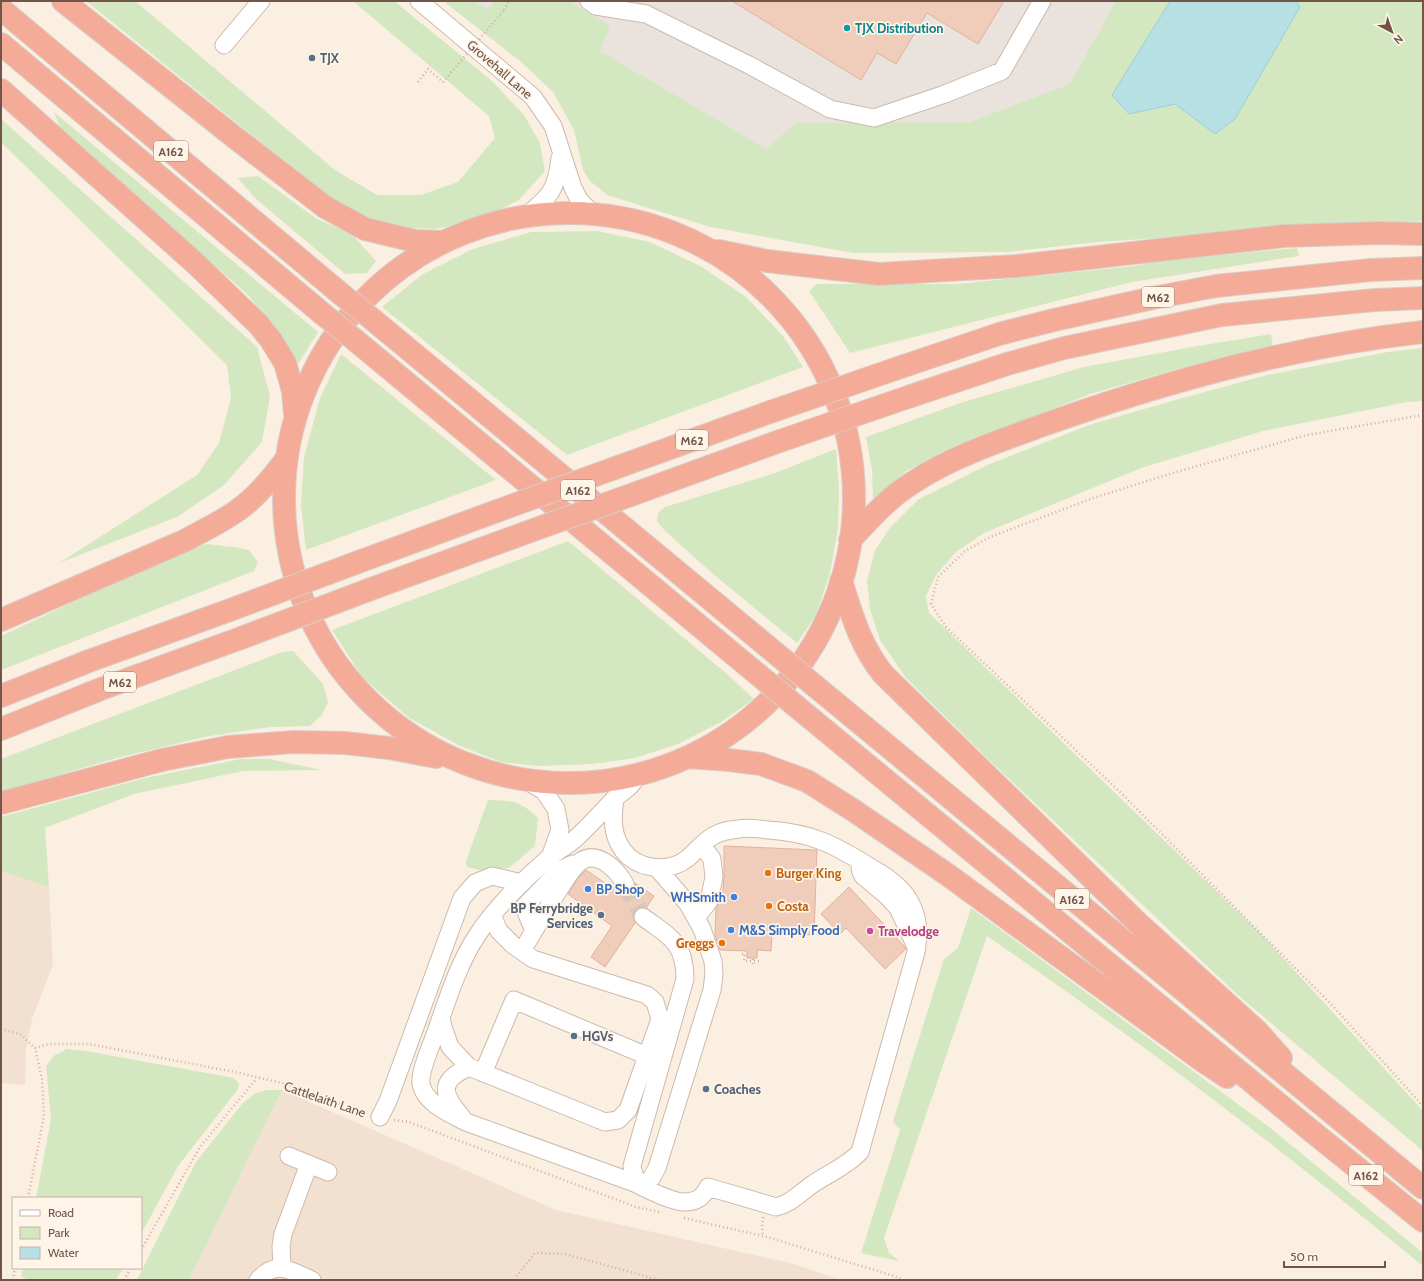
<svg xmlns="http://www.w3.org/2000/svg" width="1424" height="1281" viewBox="0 0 1424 1281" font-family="Cabin,sans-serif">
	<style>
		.residential { fill: #f2e1d0 }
		.industrial { fill: #eae2dc }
		.green { fill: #d3e8c0 }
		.water { fill: #b7e0e4; stroke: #9dcfd5 }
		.building { fill: #f0ccba; stroke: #e2b29b }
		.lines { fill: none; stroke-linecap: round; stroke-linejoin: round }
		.minor-tunnel { stroke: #d8c8bb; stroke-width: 17; stroke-dasharray: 17 8; stroke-linecap: butt }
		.minor-casing { stroke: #ceb9ab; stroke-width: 19 }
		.highway-casing { stroke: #d7cfcc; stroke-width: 24 }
		.path { stroke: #d4af9d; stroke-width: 2.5; stroke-dasharray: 1 3; stroke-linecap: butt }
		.minor { stroke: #fff; stroke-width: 17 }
		.highway { stroke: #f4ac99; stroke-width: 22 }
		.highway-bridge-casing { stroke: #d7cfcc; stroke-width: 24; stroke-linecap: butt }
		.path-bridge { stroke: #d4af9d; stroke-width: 2.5; stroke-dasharray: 1 3; stroke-linecap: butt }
		.highway-bridge { stroke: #f4ac99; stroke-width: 22 }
		.culture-dot { fill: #0f9aa8; stroke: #fef4e7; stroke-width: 1.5 }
		.service-dot { fill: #5c6f8a; stroke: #fef4e7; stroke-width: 1.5 }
		.food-dot { fill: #e8710a; stroke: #fef4e7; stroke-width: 1.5 }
		.shop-dot { fill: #3f7fe0; stroke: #fef4e7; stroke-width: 1.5 }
		.hotel-dot { fill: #d1479c; stroke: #fef4e7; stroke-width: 1.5 }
		.labels { text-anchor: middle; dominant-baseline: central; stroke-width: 3.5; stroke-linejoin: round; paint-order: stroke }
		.shield { fill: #fef4e7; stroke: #9b8578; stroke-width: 1 }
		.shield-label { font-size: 12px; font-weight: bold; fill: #715549 }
		.culture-label { font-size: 13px; font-weight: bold; fill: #0d838f; stroke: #fef4e7; text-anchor: start }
		.service-label { font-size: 13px; font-weight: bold; fill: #4e5e75; stroke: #fef4e7; text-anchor: start }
		.street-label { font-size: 13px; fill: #715549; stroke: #fef4e7 }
		.food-label { font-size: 13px; font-weight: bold; fill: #c56008; stroke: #fef4e7; text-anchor: start }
		.shop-label { font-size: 13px; font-weight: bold; fill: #366cbe; stroke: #fef4e7; text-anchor: start }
		.hotel-label { font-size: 13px; font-weight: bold; fill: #b23c85; stroke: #fef4e7; text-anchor: start }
	</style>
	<rect width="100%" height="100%" fill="#fbefe1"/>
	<path class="residential" d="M1 871 49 887 53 965 32 1019 26 1050 25 1085 1 1083Z
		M282 1090 556 1210 794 1264 841 1280H189Z"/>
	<path class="industrial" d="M473 1H1143L1038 184 777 176 533 39Z"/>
	<path class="green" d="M86 1H135L335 170 377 195H421L458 182 495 138 489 116 353 1H394L491 80 524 115 540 143 545 171 519 200 475 222 435 229 407 228 366 221 330 198Z
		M443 1H473L488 10 494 1H568L610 26 600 51 766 149 796 123 970 122 1070 84 1116 1H1423V221L1098 242 1008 252 853 253 710 227 607 195 589 180 583 170 574 130 553 92 520 61Z
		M54 112 318 332 298 364 249 296 60 128Z
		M1 119 257 347 270 396 262 442 224 485 177 517 59 563 197 475 219 443 231 398 227 365 1 142Z
		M258 176 317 219 351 233 376 261 367 273 345 274 254 197 238 178Z
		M597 231 650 242 702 267 746 297 783 336 803 367 567 455 382 307 423 274 473 249 531 232Z
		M1297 248 1299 256 1132 282 850 353 809 291 817 284H957L1135 266 1166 260Z
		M1271 334 1273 347 1181 368 1090 394 953 449 906 471 873 500 872 470 866 437 963 402 1084 367 1192 347Z
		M1423 348V401L1407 402 1263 431 1141 468 984 533 956 552 936 575 926 596 929 613 1263 936 1423 1111V1151L1240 997 985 756 906 678 880 640 870 609 867 581 875 550 890 528 919 499 987 465 1092 424 1179 399 1267 375 1388 352Z
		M341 354 496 480 306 550 301 505 304 457 320 398Z
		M836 449 839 488 838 528 830 573 816 615 797 643 713 574 665 531 657 521 658 513 665 507 775 473Z
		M568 541 727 674 754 699 721 722 678 744 635 758 593 764 537 766 501 762 460 746 408 717 362 677 332 630Z
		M206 544 233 547 249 550 258 562 254 571 1 670V636L173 555Z
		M293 651 323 684 328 703 321 716 310 726 270 727 204 737 113 759 1 792V759L282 652Z
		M241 759H269L322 770 243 771 134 794 45 828 49 887 1 871V817L145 778Z
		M488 800C514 801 518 800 538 818L535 846 509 868 480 870 467 867 466 861Z
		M971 908 1269 1127 1423 1253V1266C1283 1150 1137 1039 987 936L884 1238 889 1253 899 1261 861 1253 900 1130 893 1121 944 959 958 948Z
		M67 1049 86 1051 234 1078 239 1084 238 1089 178 1166 141 1234V1198H36L51 1119 46 1066 55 1055Z
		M267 1090H282L189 1280H137L196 1162 242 1104 254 1094Z
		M23 1268H123L116 1280H32L21 1277Z"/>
	<path class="water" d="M1170 1H1296L1300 7 1235 119 1215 134 1175 104 1129 114 1112 95Z"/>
	<path class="building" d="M732 1H1004L978 44 927 13 896 64 877 53 861 80Z
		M724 846 817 850 814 935 772 933 771 951 757 950V958H747V951L720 950 715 935 716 909 719 903 723 889 724 876Z
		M586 870 608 885 609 884 621 893 626 894 631 892 634 888 635 883 654 896 646 908H639L635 912 633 916 635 923 605 967 591 957 612 926 568 894 578 878Z
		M849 887 904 946 906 949 885 969 846 928 840 934 821 914Z"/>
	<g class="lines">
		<path class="minor-tunnel" d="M625 884 643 917"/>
		<g class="minor-casing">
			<path id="minor" d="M419 1 533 97 553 126 573 188 580 201 594 215
				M589 1 596 6 646 14 749 65 830 109 874 118 945 94 1002 71 1042 1
				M224 45 261 1
				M525 217C550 196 556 192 560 158
				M525 780 544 791 556 809 560 830 550 857
				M615 798C602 812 589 826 575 839 567 846 558 850 550 857 525 878 494 909 476 937 458 965 448 998 437 1029 433 1042 419 1071 421 1084 424 1103 451 1114 466 1122L632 1182C654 1191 693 1219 708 1187L776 1207C791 1204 801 1192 813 1184 829 1173 847 1166 860 1152L916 952C919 932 919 918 909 900 900 885 884 875 870 867 833 844 812 833 769 830 759 829 748 827 739 829 729 830 721 831 713 836 703 842 696 851 688 858 671 872 645 870 629 857 611 840 612 820 615 798L629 787 640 774
				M859 860 861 872 863 876 887 896 898 908 916 947
				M643 917C670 937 685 942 685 979L632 1166 635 1178 643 1187 652 1177 657 1168 712 990 714 974 713 961 702 929 688 904 657 868
				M696 918 709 901 714 877 712 859 702 845
				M534 931 524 907 560 870 573 864
				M522 951C535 929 548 907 562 885 567 877 573 867 581 861 598 850 617 870 625 884
				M441 1017 443 1027 450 1047 469 1067 605 1122 618 1120 628 1110 660 1019 655 1002 647 995 533 959 513 945 499 931 492 915
				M483 1073 514 1000 647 1056
				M380 1117 388 1101 462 898 475 883 492 876 522 883
				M462 1117C442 1094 438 1081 469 1067
				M289 1156 328 1172
				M282 1268 281 1246 283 1234 309 1164
				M258 1280C277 1259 290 1271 312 1280"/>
		</g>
		<g class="highway-casing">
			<path id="highway" d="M63 1 233 136 325 207 365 229 415 241 444 242
				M1 9 341 294
				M1 44 324 315
				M1 90 195 263 259 325 271 340 285 363 293 391 295 414
				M284 498a285 285 0 1 1 570 0a285 285 0 1 1-570 0Z
				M719 251 767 261 879 274 1017 266 1284 236 1378 233 1423 234
				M372 319 785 661
				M355 340 767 682
				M901 367 999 334 1054 320 1153 298 1216 286 1371 270 1423 268
				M911 396 1007 364 1064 348 1222 315 1375 300 1423 298
				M615 468 770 412
				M642 491 780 441
				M850 540C870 519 888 498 912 483 953 456 1002 440 1049 423 1170 380 1295 346 1423 332
				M361 561 497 511
				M841 581C852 615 860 645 883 674L1140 925 1257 1031 1281 1058
				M371 589 525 533
				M1 620 184 541C202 531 222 522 238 510 257 497 273 477 287 458
				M815 686 1423 1188
				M1 696 89 661 230 610
				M797 707 1309 1129 1423 1221
				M1 729 101 689 241 638
				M687 757 729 760 761 764 807 781 853 810 948 875 1203 1061 1227 1077
				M1 803 162 760 228 747 294 742 345 743 389 748 436 757"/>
		</g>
		<path class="path" d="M504 10 509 1
			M418 82 428 69 443 82
			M1423 415 1307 435 1176 472 1093 498 990 537 965 551 938 577 931 604 946 627 1120 792 1331 1004 1423 1106
			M742 954H745L744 961H761
			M753 964V958
			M1 1029 20 1034 35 1048
			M35 1048 49 1044H89L240 1073C258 1078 276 1081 294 1086 319 1093 341 1107 366 1113
			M394 1120 409 1122 636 1207 659 1212
			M28 1198 44 1116 42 1079 35 1048
			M763 1217 762 1228 763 1237
			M684 1218 767 1237 894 1276 903 1280
			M141 1250 200 1147 257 1078
			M13 1280 15 1268
			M124 1280 131 1268
			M517 1280 516 1277 535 1253 565 1254 659 1280"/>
		<use href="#minor" class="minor"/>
		<use href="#highway" class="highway"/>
		<g class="highway-bridge-casing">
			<path id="highway-bridge" d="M341 294 372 319
				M324 315 355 340
				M770 412 901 367
				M780 441 911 396
				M497 511 615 468
				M525 533 642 491
				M230 610 361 561
				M241 638 371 589
				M785 661 815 686
				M767 682 797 707"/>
		</g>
		<path class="path-bridge" d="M443 82 504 10"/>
		<use href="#highway-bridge" class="highway-bridge"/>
	</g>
	<circle class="culture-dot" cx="847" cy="28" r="4"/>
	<g class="service-dot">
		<circle cx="312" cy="58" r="4"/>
		<circle cx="601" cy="915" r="4"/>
		<circle cx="574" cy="1036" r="4"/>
		<circle cx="706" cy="1089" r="4"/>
	</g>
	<g class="food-dot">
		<circle cx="768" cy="873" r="4"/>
		<circle cx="769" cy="906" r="4"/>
		<circle cx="722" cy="943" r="4"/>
	</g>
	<g class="shop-dot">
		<circle cx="588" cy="889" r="4"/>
		<circle cx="734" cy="897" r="4"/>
		<circle cx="731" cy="930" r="4"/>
	</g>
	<circle class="hotel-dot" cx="870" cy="931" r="4"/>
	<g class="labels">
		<g class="shield">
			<rect x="154" y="141" width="34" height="20" rx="3"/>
			<rect x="1142" y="287" width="32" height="20" rx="3"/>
			<rect x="676" y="430" width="32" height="20" rx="3"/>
			<rect x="561" y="480" width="34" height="20" rx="3"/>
			<rect x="104" y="672" width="32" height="20" rx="3"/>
			<rect x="1055" y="889" width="34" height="20" rx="3"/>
			<rect x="1349" y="1165" width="34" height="20" rx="3"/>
		</g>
		<g class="shield-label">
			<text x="171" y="151">A162</text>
			<text x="1158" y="297">M62</text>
			<text x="692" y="440">M62</text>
			<text x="578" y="490">A162</text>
			<text x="120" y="682">M62</text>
			<text x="1072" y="899">A162</text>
			<text x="1366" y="1175">A162</text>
		</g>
		<g class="culture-label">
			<text x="855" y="28">TJX Distribution</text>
		</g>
		<g class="service-label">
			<text x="320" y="58">TJX</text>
			<text x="593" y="908" text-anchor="end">BP Ferrybridge<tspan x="593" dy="15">Services</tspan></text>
			<text x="582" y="1036">HGVs</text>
			<text x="714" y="1089">Coaches</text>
		</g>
		<g class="street-label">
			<text transform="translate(500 69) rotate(41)">Grovehall Lane</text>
			<text transform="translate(325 1099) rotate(19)">Cattlelaith Lane</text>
		</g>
		<g class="food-label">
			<text x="776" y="873">Burger King</text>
			<text x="777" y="906">Costa</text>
			<text x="714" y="943" text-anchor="end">Greggs</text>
		</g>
		<g class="shop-label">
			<text x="596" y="889">BP Shop</text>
			<text x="726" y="897" text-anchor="end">WHSmith</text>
			<text x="739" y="930">M&amp;S Simply Food</text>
		</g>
		<g class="hotel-label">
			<text x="878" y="931">Travelodge</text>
		</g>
	</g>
	<rect width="1424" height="1281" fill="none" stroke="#715549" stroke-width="4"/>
	<rect x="12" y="1197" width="130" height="72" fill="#fef4e7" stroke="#c6b4a8"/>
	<rect x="20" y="1210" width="20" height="6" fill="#ffffff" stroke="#c6b4a8"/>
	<text x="48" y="1217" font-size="12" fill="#715549">Road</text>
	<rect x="20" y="1227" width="20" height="12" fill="#d3e8c0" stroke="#c6b4a8"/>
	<text x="48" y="1237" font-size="12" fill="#715549">Park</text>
	<rect x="20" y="1247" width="20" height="12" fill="#b7e0e4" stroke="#c6b4a8"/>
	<text x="48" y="1257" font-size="12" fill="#715549">Water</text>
	<g transform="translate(1392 32) rotate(139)" stroke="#fef4e7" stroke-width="3" paint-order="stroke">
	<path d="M0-3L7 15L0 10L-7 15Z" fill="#715549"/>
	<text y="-6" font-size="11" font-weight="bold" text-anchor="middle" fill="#715549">N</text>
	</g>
	<path d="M1284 1261v6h101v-6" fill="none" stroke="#715549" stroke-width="2"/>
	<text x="1290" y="1261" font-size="12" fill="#715549" stroke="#fef4e7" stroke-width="3" paint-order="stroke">50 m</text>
</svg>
